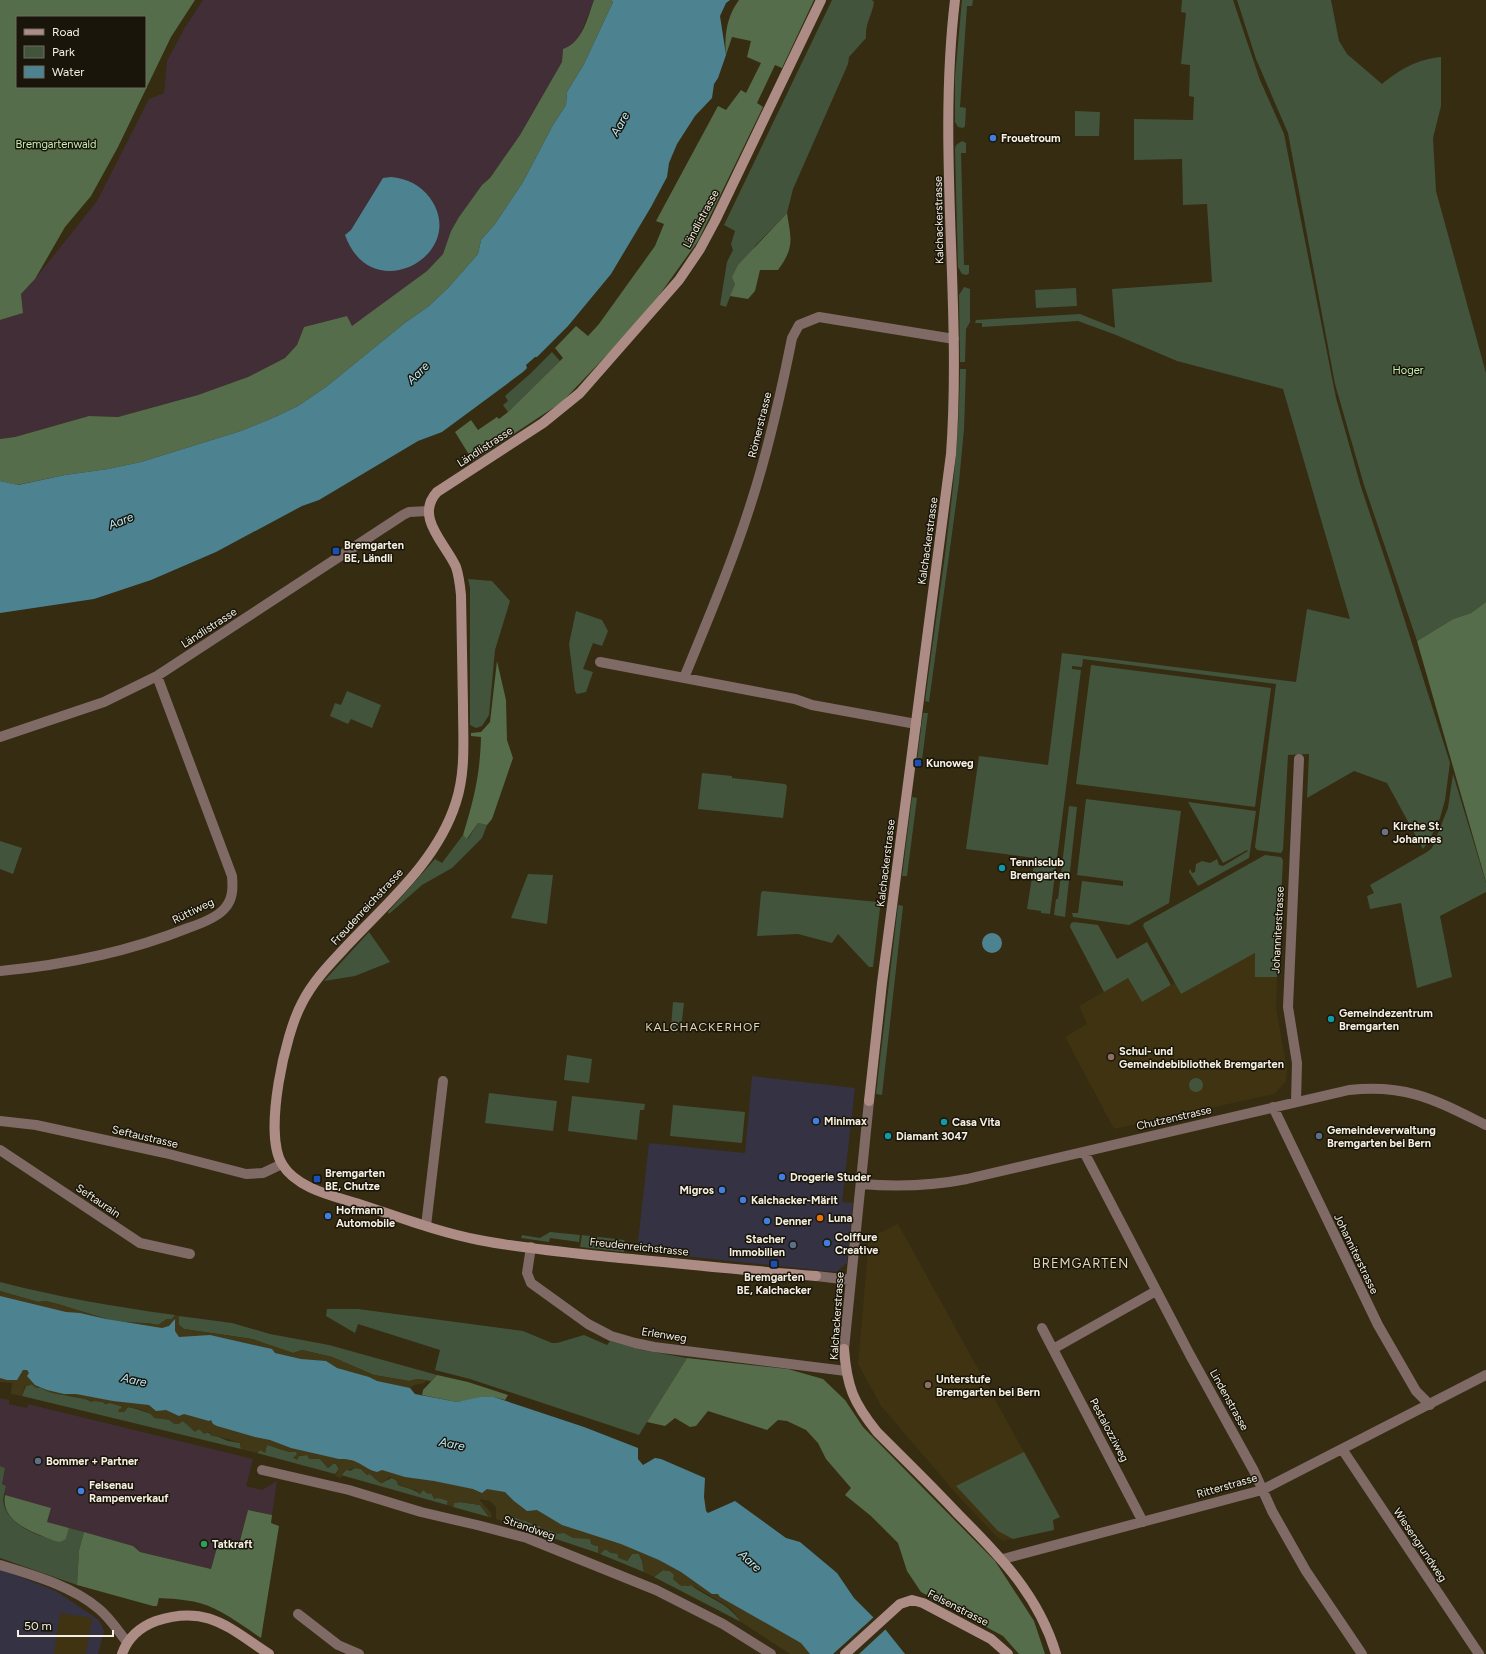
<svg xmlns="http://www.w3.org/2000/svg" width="1486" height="1654" viewBox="0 0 1486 1654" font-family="Figtree,sans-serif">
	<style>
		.commercial { fill: #343243 }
		.industrial { fill: #412e37 }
		.built { fill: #3f3311 }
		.green { fill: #43543c }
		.forest { fill: #556d4a; fill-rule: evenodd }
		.sand { fill: #413818 }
		.water { fill: #4d8391 }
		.pier { fill: #352c12 }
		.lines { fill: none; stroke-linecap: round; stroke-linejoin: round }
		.street { stroke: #7f6a66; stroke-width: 10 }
		.secondary { stroke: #ad8c86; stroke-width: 10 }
		.shop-dot { fill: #3f7fe0; stroke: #19150a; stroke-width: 1.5 }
		.transit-dot { fill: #1a4fb4; stroke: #19150a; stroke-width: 1.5 }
		.worship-dot { fill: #6b7280; stroke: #19150a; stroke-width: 1.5 }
		.culture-dot { fill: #0f9aa8; stroke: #19150a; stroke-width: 1.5 }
		.education-dot { fill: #8d6e63; stroke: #19150a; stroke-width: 1.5 }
		.service-dot { fill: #5c6f8a; stroke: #19150a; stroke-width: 1.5 }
		.food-dot { fill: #e8710a; stroke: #19150a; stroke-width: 1.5 }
		.leisure-dot { fill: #2e9e5b; stroke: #19150a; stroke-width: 1.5 }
		.labels { text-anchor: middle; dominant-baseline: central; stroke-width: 3; stroke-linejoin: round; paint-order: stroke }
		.poi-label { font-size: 11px; font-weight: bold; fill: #f5f0e1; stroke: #19150a; text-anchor: start }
		.park-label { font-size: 11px; fill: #c6efb3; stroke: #19150a }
		.street-label { font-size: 11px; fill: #f5f0e1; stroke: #19150a }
		.water-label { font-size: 12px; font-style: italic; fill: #b9ebf9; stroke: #19150a }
		.neighbourhood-label { font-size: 12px; letter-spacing: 1px; fill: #e0d6b7; stroke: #19150a }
		.quarter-label { font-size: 13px; letter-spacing: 1px; fill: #e0d6b7; stroke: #19150a }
	</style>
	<rect width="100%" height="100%" fill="#352c12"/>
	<path class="commercial" d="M752 1076 855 1088 842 1202 853 1203 847 1263 836 1272 637 1251 649 1143 745 1153Z
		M0 1569 56 1591 99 1620 104 1631 98 1654H0Z"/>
	<path class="industrial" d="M203 0H594L579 38 569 47 563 49 562 62 520 135 490 178 482 185 459 217 451 231 443 254 427 271 352 327 347 316 304 327 297 345 285 358 248 377 198 395 118 417 89 416 15 437 0 439V320L23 313 21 294 35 279 97 201 149 99 164 93 167 61 184 29Z
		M0 1398 9 1400V1404L27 1408 28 1404 253 1459 246 1486 262 1490 277 1481 272 1515 248 1510 237 1549 218 1544 211 1569 140 1552 133 1546 47 1522 51 1508 5 1495 6 1486 2 1484 5 1468 0 1466Z"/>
	<path class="built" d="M1255 953V977H1277L1276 1007 1287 1071 1286 1081 1280 1088 1274 1094 1114 1129 1065 1037 1087 1024 1079 1006 1128 978 1142 1002 1175 983 1181 994Z
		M898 1224 1060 1517 1053 1520 1054 1530 1007 1540 1003 1541 997 1537 959 1497 881 1406 858 1364 869 1238Z
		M60 1613 92 1618 86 1654H54Z"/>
	<path class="green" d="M832 0H872L874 2C872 16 865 23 866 38L849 57 848 64 793 189 787 213 755 246 735 284 726 307 720 305 727 262 733 250 731 244 735 231 724 225Z
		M962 0H973L972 6H967L960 107 966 108 965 126 963 128 958 127 955 122V77Z
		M1182 0H1233L1260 80 1284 134 1336 398 1361 487 1390 574 1450 763 1445 800 1440 818 1429 841 1423 849 1387 783 1354 771 1307 798 1309 754 1288 755 1283 850 1281 853 1257 850 1255 847 1276 684 1083 659 1082 667 1072 666V669L1081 670 1050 914 1041 913V911L1027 909 1035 858 966 849 979 756 1048 765 1062 653 1296 682 1307 609 1350 619 1283 389 1177 361 1116 335 1078 321 982 327V323H975L976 320 1080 314 1115 328 1112 289 1212 282 1207 204 1183 205 1182 159 1134 160V119L1193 120 1194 97 1189 96 1190 65 1181 64 1186 13 1181 12Z
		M1237 0H1331L1339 41 1347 54 1382 84C1402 68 1416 60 1441 57V106L1433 138 1436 191 1486 373V602L1471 613 1453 619 1417 641 1364 485 1335 384 1288 133 1256 59Z
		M1075 111 1100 112 1099 136H1075Z
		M962 141 966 143V153H961L964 265H969V273L967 275 962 274 958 267 955 149 956 145Z
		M964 287 970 289V322L966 329 965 362H960L959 295Z
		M1076 288 1077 306 1036 308 1035 290Z
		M552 352 560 361 508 412 503 405 508 401 505 396 530 374Z
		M960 369H966L964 429 959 482 929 702 925 701C939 591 959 481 960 369Z
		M468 579 492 581 510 601 495 650 489 715 482 726 476 728 470 725V588Z
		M576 611 602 620 608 631 602 646 593 643 583 669 593 672 586 692 577 694 575 691 569 644Z
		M1091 665 1271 688 1255 807 1076 784Z
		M347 691 381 705 372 728 351 719 348 724 330 716 335 703 341 705Z
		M923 713H928L922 760H917Z
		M702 773 732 776V778L785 784 787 786 783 818 698 809Z
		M1453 774 1486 883V892L1440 916 1452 977 1417 988 1401 903 1370 909 1367 896 1374 893 1370 885 1427 852 1432 848 1448 808Z
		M912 797 917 798 907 876H902Z
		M1086 799 1181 811 1169 903 1129 925 1073 917 1072 913H1078L1082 881 1123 886V881L1077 875Z
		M1188 802 1256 811 1249 858 1198 886 1189 872 1190 869 1192 873 1195 872 1196 864 1202 861 1210 863 1217 859 1219 865 1223 866 1248 851 1247 850 1223 863Z
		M1069 806 1077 807 1065 917 1054 915 1056 899H1058Z
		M478 823 487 825 482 838 452 868 422 885 389 914 388 912 435 859 442 863 463 835 468 839Z
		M0 841 22 848 13 874 0 869Z
		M1265 855 1281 857 1283 860 1277 977H1255V953L1181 994 1143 926 1144 923Z
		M528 874 553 875 547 924 511 918Z
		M763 891 878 902 880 908 873 967H869L838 934 832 943 798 934 757 936 761 893Z
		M898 905 903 906 882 1095 876 1094Z
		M1074 922 1098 925 1117 959 1147 942 1171 985 1142 1002 1128 978 1104 992 1070 927 1071 923Z
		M369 932 390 962 355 976 324 981Z
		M673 1002 684 1003 681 1029 671 1028Z
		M567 1055 592 1059 589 1083 564 1080Z
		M1189 1085a7 7 0 1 1 14 0a7 7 0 1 1-14 0Z
		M489 1093 557 1101 553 1131 485 1123Z
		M572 1096 645 1104 644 1110H640L637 1140 568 1131Z
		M673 1105 745 1112 742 1143 670 1136Z
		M550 1232 580 1235 579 1242 550 1238 549 1242 521 1238 522 1235 540 1238Z
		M582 1235 624 1240 626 1243 624 1252 580 1247Z
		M0 1282C58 1297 116 1307 175 1315L172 1319H167L158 1325C141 1321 122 1324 106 1319 86 1313 66 1306 46 1301L38 1302 0 1291Z
		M327 1309H358L523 1331 552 1343H557L584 1335 607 1345 610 1341 642 1350 687 1358 639 1435 470 1379 435 1370 440 1350 358 1324 355 1333 326 1316Z
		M179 1316 232 1323 270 1334 329 1345 437 1375 431 1381 417 1379 409 1381 374 1375 332 1357 302 1350 293 1353 252 1339 184 1329 179 1325Z
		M31 1384 39 1388 40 1387C61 1396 81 1398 103 1402L105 1404 110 1403 121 1406 124 1412 128 1407C143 1410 155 1416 170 1420L171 1422 183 1421 195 1431 199 1429 228 1441 240 1443 241 1449 22 1396 26 1386Z
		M267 1445C277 1447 286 1453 296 1452L299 1456 307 1455 320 1459 328 1468 333 1464H336L339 1469 335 1474 257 1453 260 1450 265 1452Z
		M1024 1452 1060 1517 1053 1520 1054 1530 1013 1539 998 1531 956 1486Z
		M0 1466 5 1468 2 1484 6 1486C5 1492 2 1499 4 1505 9 1526 46 1542 66 1539L69 1528 84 1532 79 1550 77 1585 0 1558Z
		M355 1468 361 1469 367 1475 369 1473C374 1476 376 1480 381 1483L392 1478 397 1481 398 1485C406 1488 414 1489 420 1494L423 1490 431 1493 434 1498H438L448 1500 447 1505 341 1475 347 1469 350 1471Z
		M460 1502 480 1505 489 1517 453 1507 454 1503Z
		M514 1517C523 1520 531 1523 540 1526L542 1530C558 1530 574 1536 590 1539L593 1545 598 1546V1553L502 1521Z
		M604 1550H607L611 1553H616L627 1561 632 1554H639L642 1561 644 1572 600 1554Z
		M663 1570 670 1571 687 1586 691 1585C710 1600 725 1600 741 1622L654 1577Z"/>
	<path class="forest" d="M0 0H195L171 37 118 147 91 196 65 227 35 279 21 294 23 313 0 320ZM17 17H145V87H17Z
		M594 0H611L613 2 584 64 567 92 566 105 553 125 523 182 495 224 481 240 478 254 449 287 429 306 406 322 326 387 298 406 275 417 241 431 141 462 108 469 65 475 17 485 0 481V439L15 437 89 416 118 417 198 395 248 377 285 358 297 345 304 327 347 316 352 326 427 271 443 254 451 231 459 217 482 185 490 178 520 135 562 62 563 49C583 42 587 19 594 0Z
		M739 0H814L782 68 775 65 757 103 763 107 698 241 660 294 621 340 562 402 473 461 455 432 471 420 478 430 497 417 499 419 508 412 563 358 555 348 576 326 588 336 599 324 655 246 664 224 656 221 718 106 726 110 741 90 746 93 761 63 747 57 751 41 732 37 726 55C724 35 727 16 739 0Z
		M787 213C791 239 795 247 778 270H760L755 291 748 299 730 296 735 284 732 277 738 265Z
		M1486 602V882L1417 641 1453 619 1471 613Z
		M497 661 506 700 507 740 513 758 492 819 487 825 478 823 467 839 463 835C474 799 480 775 481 737L471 736V733L481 732 490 722Z
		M687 1358 788 1369 823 1379 845 1400 863 1427 995 1561 1034 1621 1045 1654H1019L1003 1636 921 1592 907 1571 898 1543 871 1516 845 1495 851 1488 826 1459 818 1443 806 1430 787 1421 778 1420 767 1430 708 1411 696 1426 690 1427 675 1418 665 1426 647 1422Z
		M437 1375 468 1382 508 1395 505 1400 494 1397 457 1402 422 1395 423 1390Z
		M5 1495 51 1508 47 1522 69 1528 66 1539 60 1542 55 1541C35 1533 0 1523 5 1495Z
		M248 1510 272 1515 271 1523 279 1526 261 1638C246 1628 230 1616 213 1608 197 1600 177 1599 159 1598L157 1606H153L77 1585 79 1550 84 1532 133 1546 140 1552 211 1569 218 1544 238 1548Z"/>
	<path class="sand" d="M0 1291 38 1302 46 1301C66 1306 86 1313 106 1319 122 1324 141 1321 158 1325L167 1319H172L175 1315 179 1316V1325L184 1329 252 1339 293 1353 302 1350 332 1357 374 1375 409 1381 417 1379 426 1380 425 1383 414 1385 410 1388 411 1391 197 1343 0 1302Z
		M24 1368 135 1401 572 1505 822 1654H790L741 1622 733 1611 723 1603 691 1585 681 1586 673 1579 674 1575 670 1571 662 1570 654 1577 644 1572 642 1561 639 1554H632L627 1561 618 1558V1554L611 1553 607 1550H604L600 1554 598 1553V1546L591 1544 590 1539 573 1538 564 1533 557 1534 550 1530H542L540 1526 533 1525 528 1521H523L514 1517 502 1521 496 1519V1507L490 1501 479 1499 491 1513 492 1518 489 1517 480 1505 460 1502 454 1503 453 1507 447 1505 448 1501 438 1498 434 1499 432 1493 428 1494 423 1490 420 1494 416 1490 400 1486C396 1481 396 1478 389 1477L383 1483C374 1481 375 1477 369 1474L367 1475 361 1469 355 1468 344 1471 341 1478 335 1476 339 1469 337 1464H332L328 1468 320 1459H309L307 1455H300L297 1460 293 1458 297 1454 296 1452C286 1453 277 1447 267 1445L265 1453 260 1450 257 1453 241 1449 240 1443C231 1440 219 1436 211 1436L210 1432 204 1434 199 1429 195 1432 183 1421 179 1424H174L170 1420 154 1418C151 1411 136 1408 128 1407L124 1412H118L119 1409 122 1408 121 1406 110 1403 105 1404 103 1402 95 1401 91 1402C74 1392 56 1399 40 1387L36 1388 31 1384 29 1386H25L22 1396 11 1394 12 1383 0 1382V1375Z"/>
	<path class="water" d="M611 0H730L726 3 720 16 726 55 718 78 714 84 712 98 695 116 677 144 669 163 667 177 651 207 611 274 568 326 537 357H535L526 365 527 368 523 372 442 432 418 441 319 500 302 506 216 552 151 580 94 599 0 613V481L18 485 65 475 108 469 141 462 241 431 275 417 298 406 326 387 406 322 429 306 449 287 478 254 481 240 495 224 523 182 553 125 566 105 567 92 584 64 613 2Z
		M391 177C406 178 421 185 430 198 470 253 372 310 345 235L351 230 383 178Z
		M982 943a10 10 0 1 1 20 0a10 10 0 1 1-20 0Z
		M0 1296 66 1312 80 1313 106 1319 162 1328 169 1326 175 1319V1331L179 1337 210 1335 272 1349 275 1353 301 1359 326 1361 337 1368 369 1377 377 1381 410 1388 415 1394 457 1402 481 1397H494L584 1427 638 1448V1459L643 1465 655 1458 661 1459 705 1478 704 1497 706 1511 708 1513 735 1501 786 1538 800 1542 837 1573 854 1598 885 1629 905 1654H810L801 1643 720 1597 718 1594H712L681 1572 659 1560 621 1544 562 1525 537 1510 527 1511 514 1501 505 1492 487 1489 482 1493 473 1489 434 1481 405 1477 382 1470 377 1472C362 1468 359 1458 339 1459L291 1448 270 1440 255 1437 217 1426 213 1424 211 1420 209 1421 184 1414 179 1416 166 1410 156 1411 149 1405 113 1401 76 1394H64L47 1390 35 1385 27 1376 29 1373 27 1370H23L17 1380H7L0 1378Z"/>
	<path class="pier" d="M875 1616 887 1628 859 1654H833Z"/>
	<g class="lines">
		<path class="street" d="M600 662 795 699 812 705 916 724
			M684 678C708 619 733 561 752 500 769 447 781 393 792 338L799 325 819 317 954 339
			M0 737 104 702 157 676 403 515 409 512 428 511
			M0 971C64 965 128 952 188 928 200 924 217 918 225 908 233 899 233 888 232 876L157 676
			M1296 1102 1297 1063 1288 1007 1299 759
			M1273 1107 1378 1325 1416 1391 1430 1405
			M0 1121 36 1125 165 1153 246 1174 263 1173 282 1164
			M0 1150 140 1243 190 1254
			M1084 1152 1190 1355 1254 1471 1272 1511 1306 1571 1362 1654
			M861 1184C898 1187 931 1186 967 1179L1349 1090C1408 1084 1435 1100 1486 1125
			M426 1226 443 1081
			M531 1247 527 1273 531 1283 588 1324 611 1336 635 1343 654 1347 846 1371
			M816 1276 851 1280
			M1042 1328 1143 1522
			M844 1349 869 1101
			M1053 1349 1156 1291
			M1342 1449 1479 1654
			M262 1470 349 1490 421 1512 477 1525 527 1538 656 1590 723 1624 771 1654
			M1003 1559 1262 1490 1486 1375
			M0 1565C33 1575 72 1586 99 1609 110 1618 118 1631 127 1642
			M298 1614 338 1645 359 1654"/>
		<path class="secondary" d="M869 1101 882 983 951 454C962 303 937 151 955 0
			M816 1276C750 1271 685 1264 620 1258 573 1253 525 1249 479 1240 438 1232 399 1217 359 1204 334 1196 297 1189 282 1164 263 1133 285 1034 302 1003 312 983 327 967 342 951 383 906 437 863 456 802 466 771 463 739 463 707 462 670 462 632 461 595 460 585 459 576 456 567 446 544 414 517 437 492L543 423 580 393 679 280 700 249 715 221 821 0
			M844 1349C847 1387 853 1402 877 1432 904 1459 932 1486 958 1514 1000 1556 1039 1596 1056 1654
			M122 1654C128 1637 140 1627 156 1621 207 1604 229 1628 269 1654
			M845 1654 900 1604 912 1600 923 1603 991 1639 1008 1654"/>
	</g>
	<g class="shop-dot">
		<circle cx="993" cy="138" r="4"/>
		<circle cx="816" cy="1121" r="4"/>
		<circle cx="782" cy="1177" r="4"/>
		<circle cx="722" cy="1190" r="4"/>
		<circle cx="743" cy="1200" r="4"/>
		<circle cx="328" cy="1216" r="4"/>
		<circle cx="767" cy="1221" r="4"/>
		<circle cx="827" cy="1243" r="4"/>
		<circle cx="81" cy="1491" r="4"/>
	</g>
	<g class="transit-dot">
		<rect x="332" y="547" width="8" height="8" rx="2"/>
		<rect x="914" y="759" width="8" height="8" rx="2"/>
		<rect x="313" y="1175" width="8" height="8" rx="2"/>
		<rect x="770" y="1260" width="8" height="8" rx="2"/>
	</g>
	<circle class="worship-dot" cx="1385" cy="832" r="4"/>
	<g class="culture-dot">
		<circle cx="1002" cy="868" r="4"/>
		<circle cx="1331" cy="1019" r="4"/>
		<circle cx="944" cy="1122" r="4"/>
		<circle cx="888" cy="1136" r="4"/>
	</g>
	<g class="education-dot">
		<circle cx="1111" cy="1057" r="4"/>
		<circle cx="928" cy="1385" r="4"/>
	</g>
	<g class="service-dot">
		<circle cx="1319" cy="1136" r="4"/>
		<circle cx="793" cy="1245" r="4"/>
		<circle cx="38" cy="1461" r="4"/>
	</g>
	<circle class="food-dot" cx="820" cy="1218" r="4"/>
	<circle class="leisure-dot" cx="204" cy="1544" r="4"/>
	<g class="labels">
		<g class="poi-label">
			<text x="1001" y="138">Frouetroum</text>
			<text x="344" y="545">Bremgarten<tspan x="344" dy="13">BE, Ländli</tspan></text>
			<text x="926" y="763">Kunoweg</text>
			<text x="1393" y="826">Kirche St.<tspan x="1393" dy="13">Johannes</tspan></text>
			<text x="1010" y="862">Tennisclub<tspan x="1010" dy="13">Bremgarten</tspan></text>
			<text x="1339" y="1013">Gemeindezentrum<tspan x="1339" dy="13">Bremgarten</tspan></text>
			<text x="1119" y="1051">Schul- und<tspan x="1119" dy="13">Gemeindebibliothek Bremgarten</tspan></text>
			<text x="824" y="1121">Minimax</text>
			<text x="952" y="1122">Casa Vita</text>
			<text x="1327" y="1130">Gemeindeverwaltung<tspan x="1327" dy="13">Bremgarten bei Bern</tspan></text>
			<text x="896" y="1136">Diamant 3047</text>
			<text x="325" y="1173">Bremgarten<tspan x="325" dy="13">BE, Chutze</tspan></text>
			<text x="790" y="1177">Drogerie Studer</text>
			<text x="714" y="1190" text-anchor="end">Migros</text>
			<text x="751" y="1200">Kalchacker-Märit</text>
			<text x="336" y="1210">Hofmann<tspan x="336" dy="13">Automobile</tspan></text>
			<text x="828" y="1218">Luna</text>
			<text x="775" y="1221">Denner</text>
			<text x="835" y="1237">Coiffure<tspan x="835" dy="13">Creative</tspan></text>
			<text x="785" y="1239" text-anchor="end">Stacher<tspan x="785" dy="13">Immobilien</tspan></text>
			<text x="774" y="1277" text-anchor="middle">Bremgarten<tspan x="774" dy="13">BE, Kalchacker</tspan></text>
			<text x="936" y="1379">Unterstufe<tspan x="936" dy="13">Bremgarten bei Bern</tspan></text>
			<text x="46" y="1461">Bommer + Partner</text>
			<text x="89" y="1485">Felsenau<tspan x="89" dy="13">Rampenverkauf</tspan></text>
			<text x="212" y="1544">Tatkraft</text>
		</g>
		<g class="park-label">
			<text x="56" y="144">Bremgartenwald</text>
			<text x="1408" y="370">Hoger</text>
		</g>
		<g class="street-label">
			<text transform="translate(701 219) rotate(-62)">Ländlistrasse</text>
			<text transform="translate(939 220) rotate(-91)">Kalchackerstrasse</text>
			<text transform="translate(760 425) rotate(-76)">Römerstrasse</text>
			<text transform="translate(485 447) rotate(-33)">Ländlistrasse</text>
			<text transform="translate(928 541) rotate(-82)">Kalchackerstrasse</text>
			<text transform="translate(209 628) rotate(-33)">Ländlistrasse</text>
			<text transform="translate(886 863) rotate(-83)">Kalchackerstrasse</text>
			<text transform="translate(367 907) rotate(-47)">Freudenreichstrasse</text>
			<text transform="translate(193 911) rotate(-26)">Rüttiweg</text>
			<text transform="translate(1278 930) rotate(-87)">Johanniterstrasse</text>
			<text transform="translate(1174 1118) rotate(-13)">Chutzenstrasse</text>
			<text transform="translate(145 1137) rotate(13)">Seftaustrasse</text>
			<text transform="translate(98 1201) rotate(34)">Seftaurain</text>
			<text transform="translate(639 1247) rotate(6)">Freudenreichstrasse</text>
			<text transform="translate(1356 1254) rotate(64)">Johanniterstrasse</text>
			<text transform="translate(837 1316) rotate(-86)">Kalchackerstrasse</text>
			<text transform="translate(664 1335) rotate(9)">Erlenweg</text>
			<text transform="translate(1229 1400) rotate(61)">Lindenstrasse</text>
			<text transform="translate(1109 1430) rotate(62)">Pestalozziweg</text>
			<text transform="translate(1227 1486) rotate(-16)">Ritterstrasse</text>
			<text transform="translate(529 1528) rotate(19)">Strandweg</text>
			<text transform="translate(1420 1545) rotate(56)">Wiesengrundweg</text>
			<text transform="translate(958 1608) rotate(27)">Felsenstrasse</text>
		</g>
		<g class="water-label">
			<text transform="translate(620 124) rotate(-61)">Aare</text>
			<text transform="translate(418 373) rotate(-45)">Aare</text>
			<text transform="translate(121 521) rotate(-22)">Aare</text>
			<text transform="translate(134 1380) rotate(12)">Aare</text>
			<text transform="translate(452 1444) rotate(11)">Aare</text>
			<text transform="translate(750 1561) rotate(43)">Aare</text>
		</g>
		<g class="neighbourhood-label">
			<text x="703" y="1027">KALCHACKERHOF</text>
		</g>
		<g class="quarter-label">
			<text x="1081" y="1263">BREMGARTEN</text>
		</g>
	</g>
	<rect x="16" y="16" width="130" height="72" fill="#19150a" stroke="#716d60"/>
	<rect x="24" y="29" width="20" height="6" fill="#ad8c86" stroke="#716d60"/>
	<text x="52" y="36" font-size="12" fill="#f5f0e1">Road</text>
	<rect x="24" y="46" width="20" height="12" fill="#43543c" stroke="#716d60"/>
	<text x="52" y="56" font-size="12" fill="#f5f0e1">Park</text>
	<rect x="24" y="66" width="20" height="12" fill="#4d8391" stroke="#716d60"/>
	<text x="52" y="76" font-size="12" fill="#f5f0e1">Water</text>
	<path d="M18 1630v6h95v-6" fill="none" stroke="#f5f0e1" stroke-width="2"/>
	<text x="24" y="1630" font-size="12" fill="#f5f0e1" stroke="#19150a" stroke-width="3" paint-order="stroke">50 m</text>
</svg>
